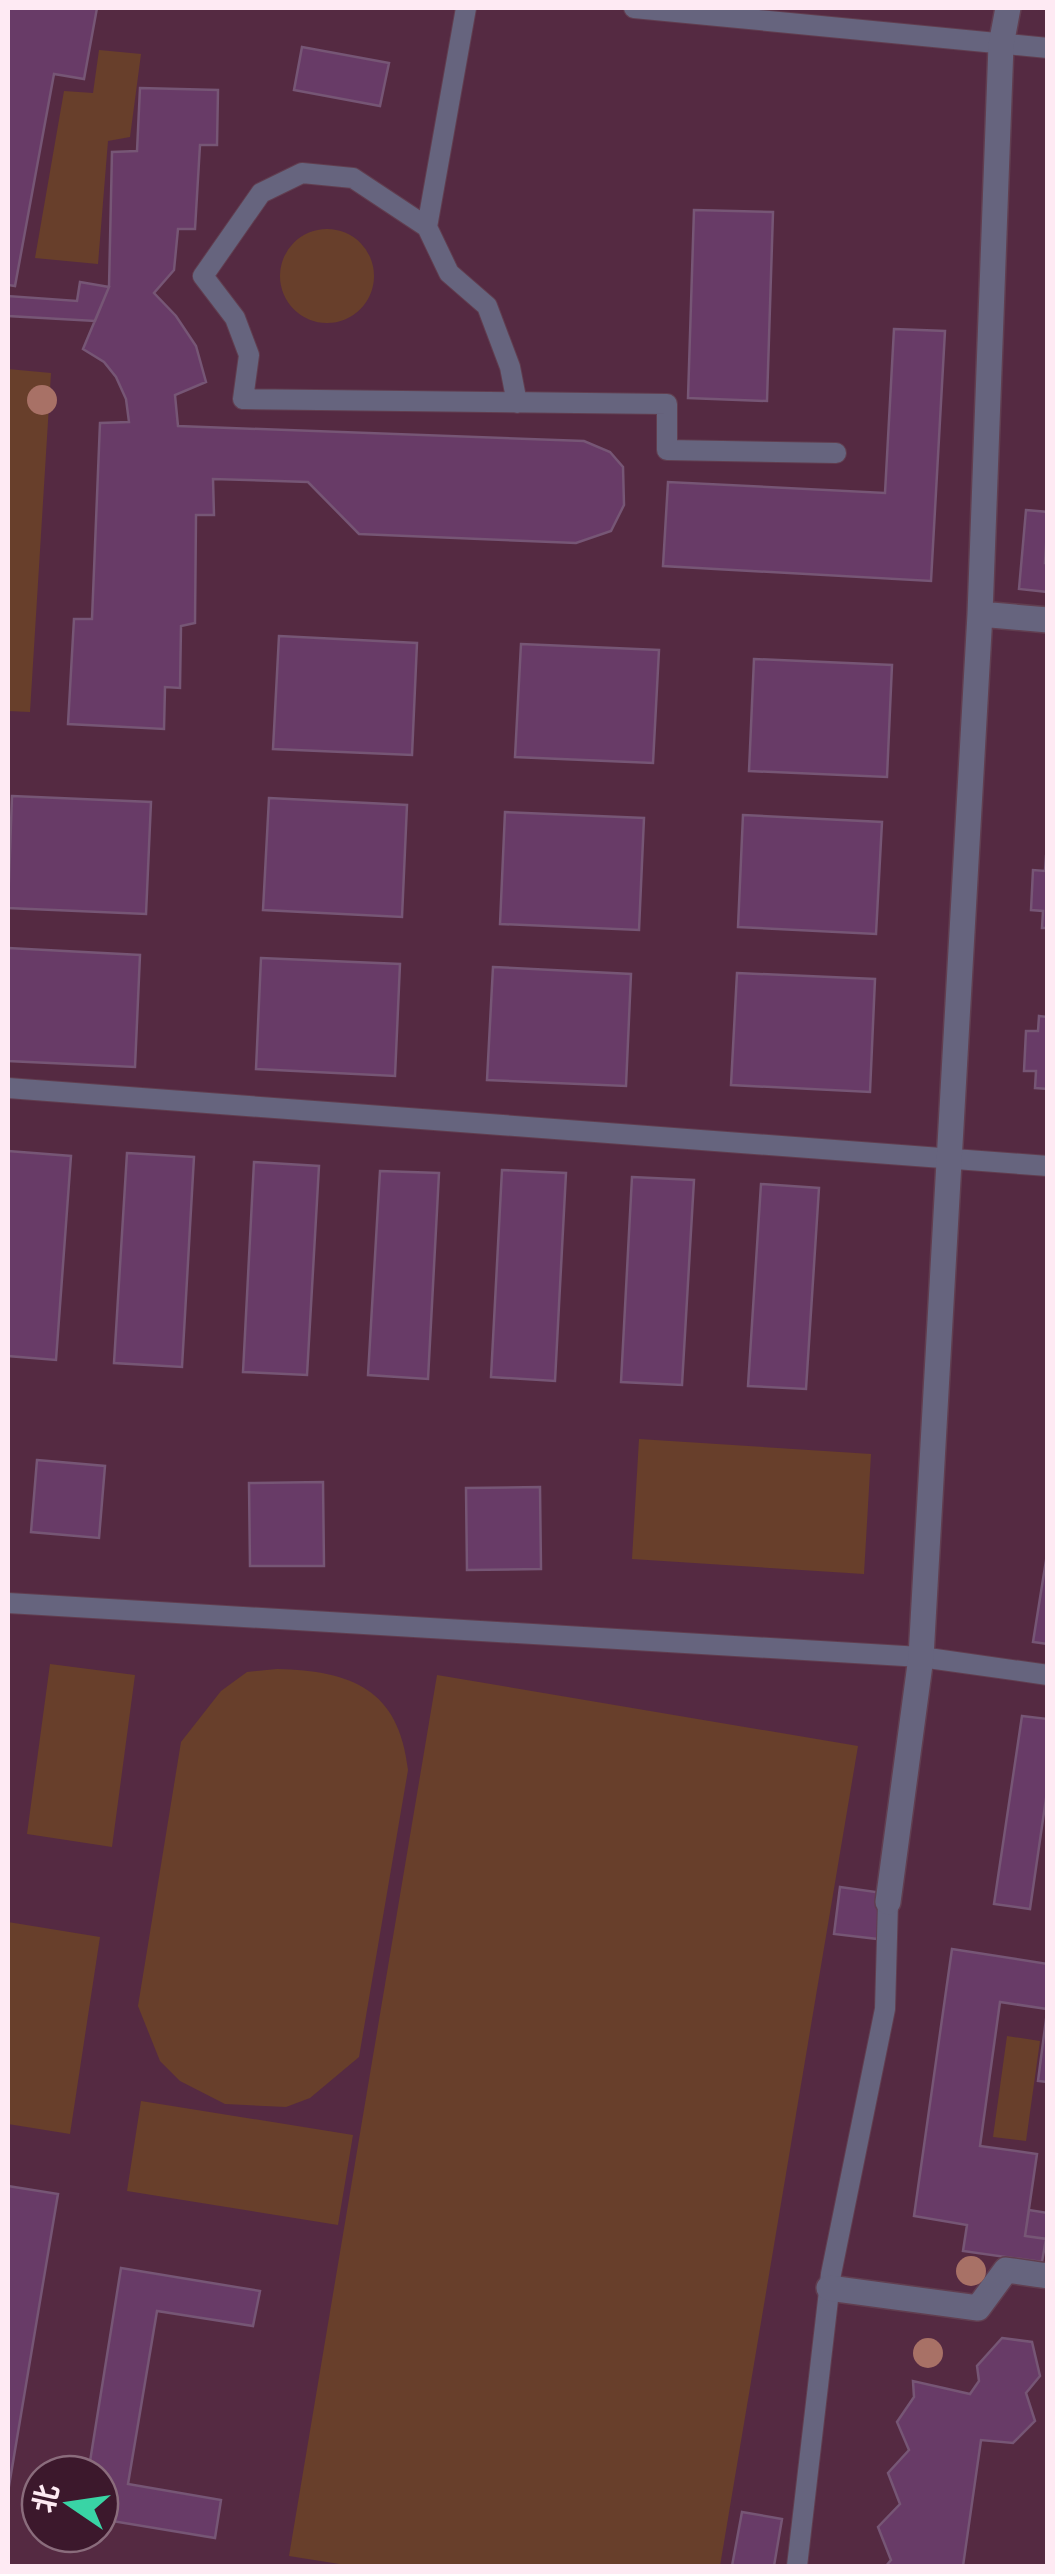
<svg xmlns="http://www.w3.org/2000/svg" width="1055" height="2574" viewBox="0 0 1055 2574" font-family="'Alegreya Sans','Noto Sans SC',sans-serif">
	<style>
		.built { fill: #552a42; fill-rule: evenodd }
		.green { fill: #683f2b }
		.building { fill: #683b67; stroke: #765675; stroke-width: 2.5 }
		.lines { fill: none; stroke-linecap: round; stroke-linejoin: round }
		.service-casing { stroke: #613e50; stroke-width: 22 }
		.minor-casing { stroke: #613e50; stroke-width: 28 }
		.service { stroke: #66647e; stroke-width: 20 }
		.minor { stroke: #66647e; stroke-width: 25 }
		.tree { fill: #a87166 }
	</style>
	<rect width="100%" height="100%" fill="#472236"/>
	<path class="built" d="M8 8H1047V2566H8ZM40 2474H100V2534H40Z"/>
	<path class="green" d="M99 50 141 54 130 137 108 141 98 264 35 258 64 91 93 93Z
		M280 276a47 47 0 1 1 94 0a47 47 0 1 1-94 0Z
		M8 369 51 373 30 712 8 711Z
		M639 1439 871 1454 864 1574 632 1559Z
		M50 1664 135 1675 112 1847 27 1834Z
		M277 1669C352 1671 399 1689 408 1770L359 2057 310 2098 286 2107 225 2104 180 2081 160 2061 138 2006 181 1742 221 1691 247 1672Z
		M437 1675 858 1746 720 2566H352L289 2556Z
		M8 1922 100 1937 70 2134 8 2124Z
		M1007 2036 1040 2041 1026 2141 993 2137Z
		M141 2101 353 2135 338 2225 127 2191Z"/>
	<path class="building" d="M8 8H97L84 79 54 74 15 286 8 285Z
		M302 47 389 63 380 106 294 90Z
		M140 88 218 90 217 145H200L195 229H178L174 270 154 293 176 316 196 346 206 382 175 395 178 426 584 441 610 452 623 467 624 505 611 531 576 543 359 534 308 482 213 479 214 515H196L195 623 181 626 180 688 165 687 164 729 68 724 74 619H92L100 423 129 422 126 399 116 377 104 362 83 349 109 287 112 152 137 151Z
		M694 210 773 212 767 401 688 398Z
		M80 282 109 287 95 321 8 316V296L77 301Z
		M894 329 945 331 931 581 663 566 668 482 885 493Z
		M1026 510 1048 512 1045 563H1048V592L1019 589Z
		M279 636 417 643 412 755 273 749Z
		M521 644 659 650 653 763 515 757Z
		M754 659 892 665 887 777 749 771Z
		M12 796 151 802 146 914 8 908Z
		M269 798 407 805 402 917 263 910Z
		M505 812 644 818 639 930 500 924Z
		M743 815 882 822 876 934 738 927Z
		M1046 856H1048V928H1042L1043 911 1031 910 1033 870 1045 871Z
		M8 948 140 955 135 1067 8 1061Z
		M261 958 400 964 395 1076 256 1069Z
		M493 967 631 974 626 1086 487 1080Z
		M737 973 875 979 870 1092 731 1085Z
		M1039 1016 1048 1017V1089L1035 1088 1036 1071H1024L1026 1031H1038Z
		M8 1151 71 1156 56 1360 8 1356Z
		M127 1153 194 1157 182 1367 114 1363Z
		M254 1162 319 1166 307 1375 243 1372Z
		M502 1170 566 1173 555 1381 491 1377Z
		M380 1171 439 1173 428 1379 368 1375Z
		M632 1177 694 1180 682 1385 621 1382Z
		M761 1184 819 1188 806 1389 748 1386Z
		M37 1460 105 1466 99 1538 31 1532Z
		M323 1482 324 1566H250L249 1483Z
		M540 1487 541 1569 467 1570 466 1488Z
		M1048 1548V1644L1033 1642Z
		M1022 1716 1048 1719V1785L1030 1909 994 1904Z
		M840 1887 883 1893 878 1939 834 1934Z
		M952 1949 1048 1964 1047 2009 1000 2002 980 2146 1037 2154 1025 2236 1046 2239 1042 2262 963 2251 967 2225 914 2216Z
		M1048 2004V2082L1038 2081Z
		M8 2186 58 2194 8 2492Z
		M1029 2210 1048 2213V2239L1025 2236Z
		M121 2268 260 2291 253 2326 157 2311 128 2484 221 2500 215 2538 100 2519V2474H88Z
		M1002 2338 1032 2342 1040 2376 1026 2393 1035 2421 1013 2443 981 2440 963 2566H886L891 2560 878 2527 900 2504 888 2473 909 2450 897 2422 914 2397 913 2381 970 2394 979 2381 977 2366Z
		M742 2512 782 2519 774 2566H732Z"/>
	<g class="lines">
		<g class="service-casing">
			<path id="service" d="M466 8 427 227 353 178 302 173 261 193 203 276 235 318 249 355 243 399 667 404V450L836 453
				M634 8 1048 48
				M427 227 449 273 487 306 510 367 517 403
				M8 1088 1048 1166
				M8 1603 921 1657 1048 1675
				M797 2566 831 2274 885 2009 888 1902"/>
		</g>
		<g class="minor-casing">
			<path id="minor" d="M980 614 1048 620
				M888 1902 921 1657 980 614 1001 45 1008 8
				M829 2288 978 2308 1006 2270 1048 2276"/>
		</g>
		<use href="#service" class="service"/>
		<use href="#minor" class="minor"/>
	</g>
	<g class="tree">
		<circle cx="42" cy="400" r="15"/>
		<circle cx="971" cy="2271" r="15"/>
		<circle cx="928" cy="2353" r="15"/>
	</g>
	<rect width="1055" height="2574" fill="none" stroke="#feeaf3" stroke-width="20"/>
	<g transform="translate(70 2504) rotate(283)"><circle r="48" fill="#3c182c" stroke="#8a6c7c" stroke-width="2.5"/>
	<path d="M0-8L18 38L0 25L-18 38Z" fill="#39d4a5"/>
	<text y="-15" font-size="28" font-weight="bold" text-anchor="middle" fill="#feeaf3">北</text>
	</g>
</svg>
